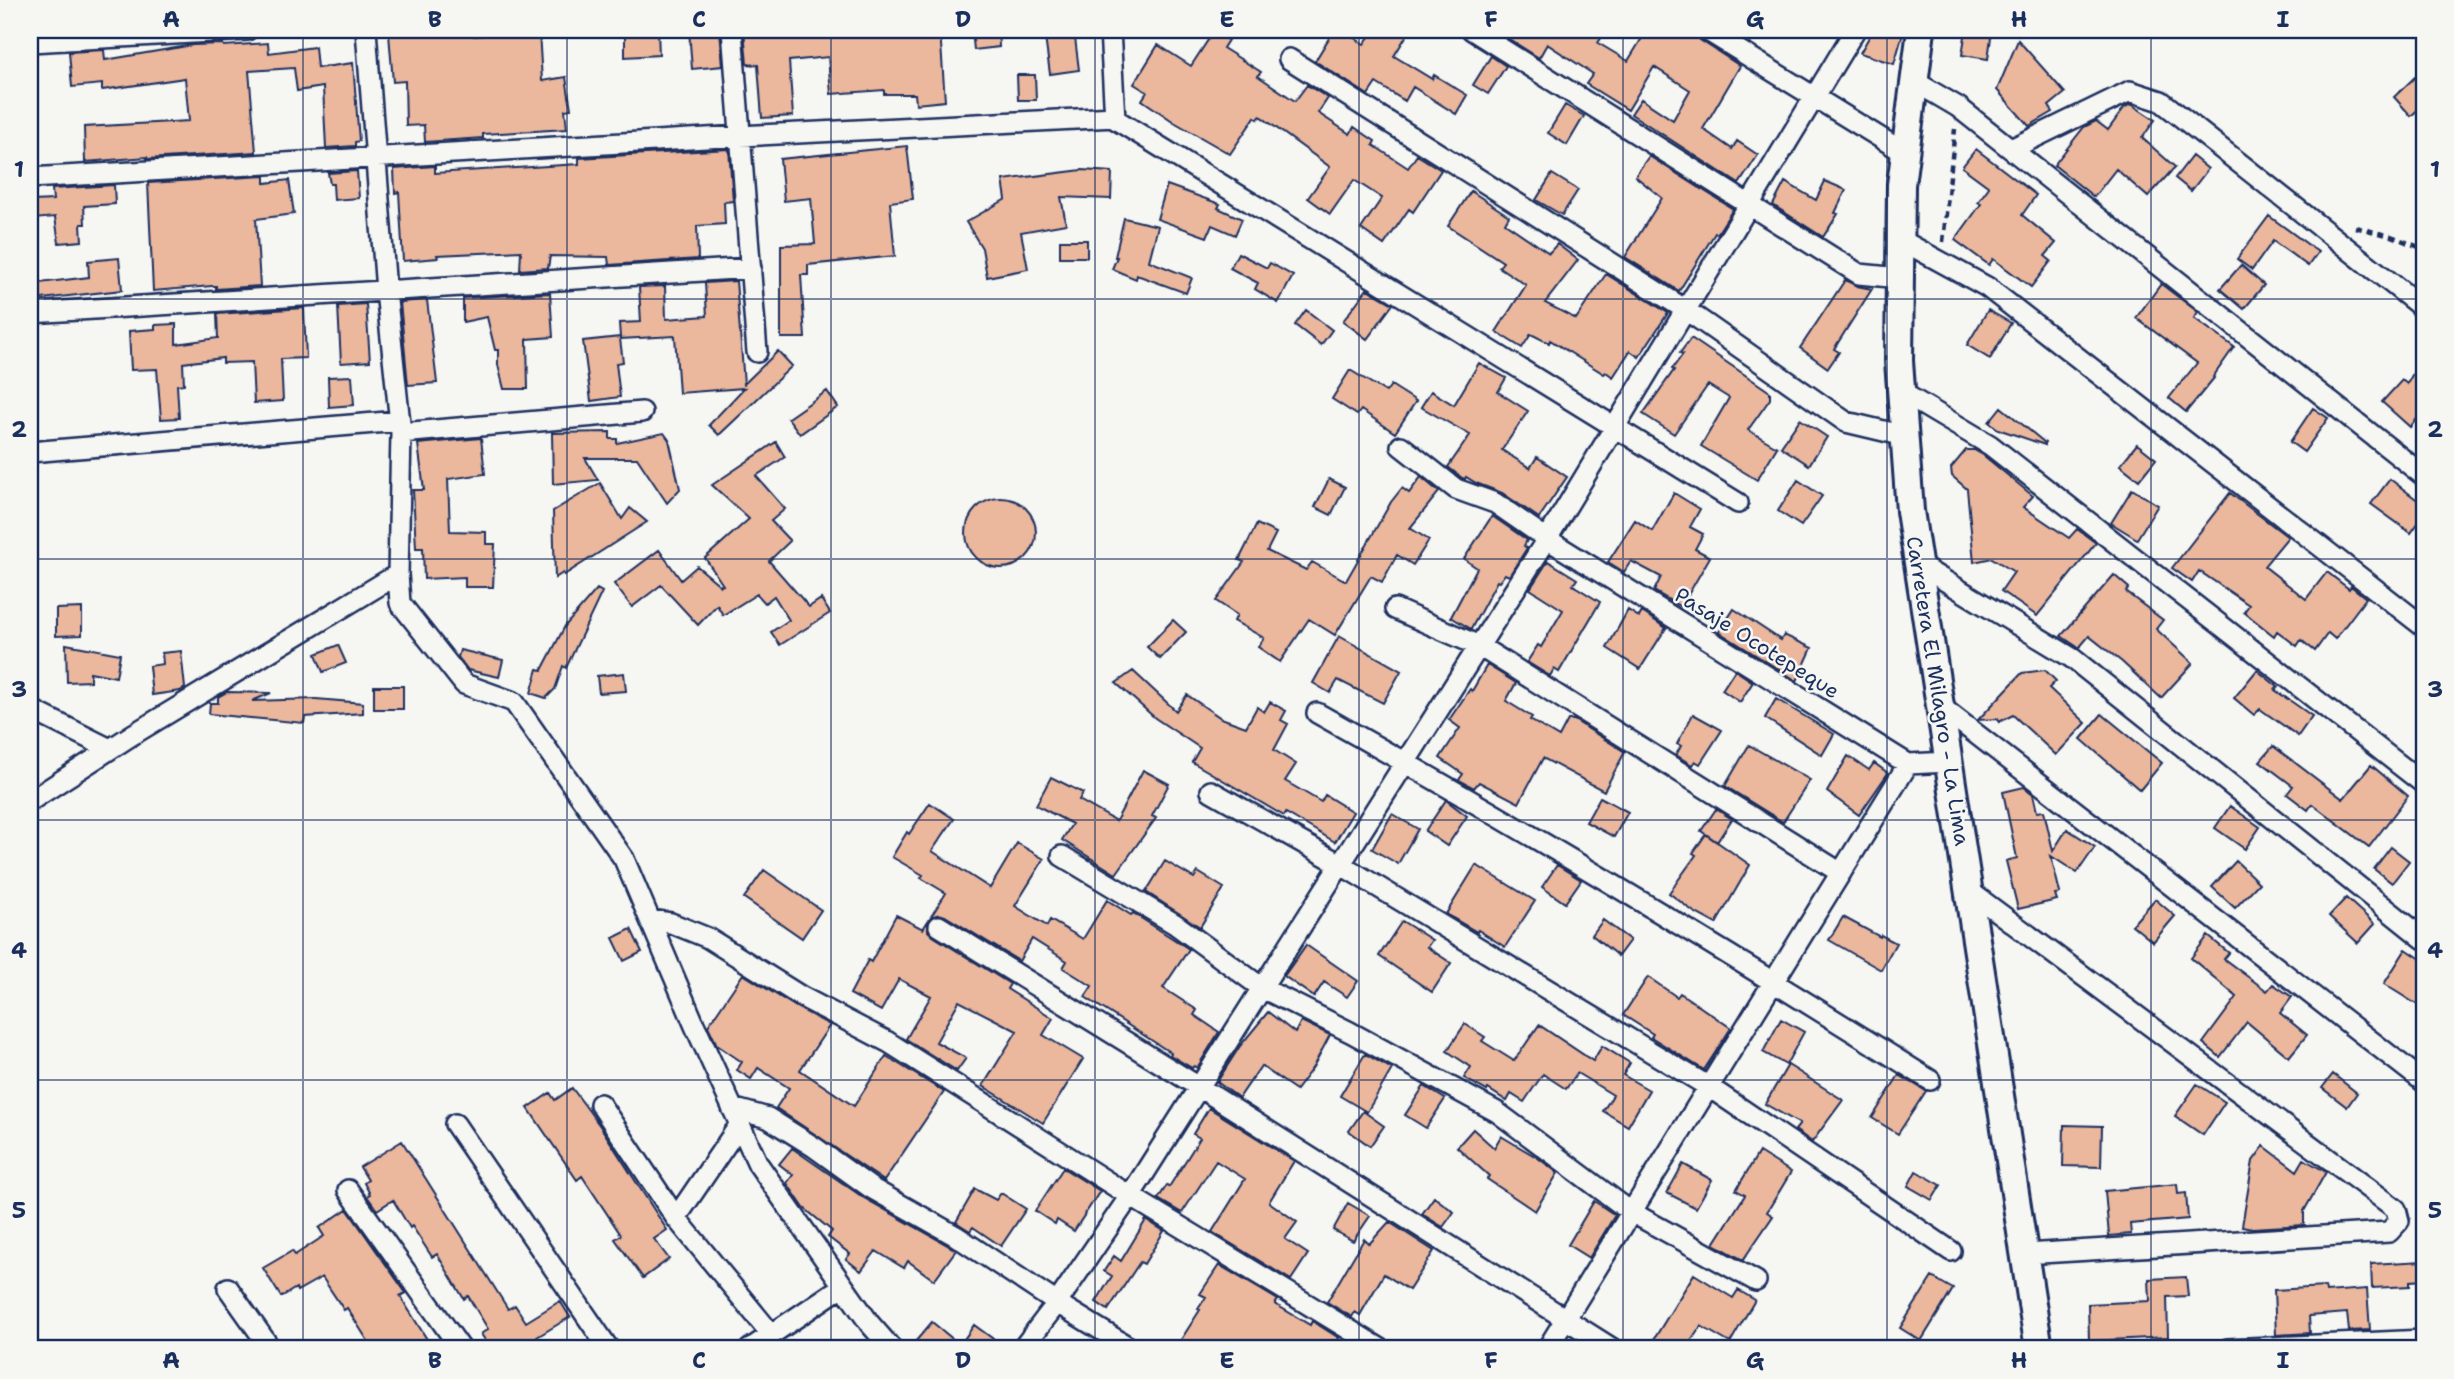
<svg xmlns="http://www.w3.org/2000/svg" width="2454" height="1379" viewBox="0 0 2454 1379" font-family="'Shantell Sans',sans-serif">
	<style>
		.building { fill: #ebb79d; stroke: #1b2f5e; stroke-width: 2 }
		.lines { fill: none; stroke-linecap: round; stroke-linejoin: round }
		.street-casing { stroke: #1b2f5e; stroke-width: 24 }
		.secondary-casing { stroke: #1b2f5e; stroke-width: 32 }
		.path { stroke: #1b2f5e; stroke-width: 4.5; stroke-dasharray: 7 5; stroke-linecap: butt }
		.street { stroke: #f6f6f2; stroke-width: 19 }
		.secondary { stroke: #f6f6f2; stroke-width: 26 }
		.grid { fill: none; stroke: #1b2f5e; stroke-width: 2; stroke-opacity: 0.55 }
		.labels { text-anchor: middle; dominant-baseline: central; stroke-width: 5; stroke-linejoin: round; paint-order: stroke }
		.street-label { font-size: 21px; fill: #1b2f5e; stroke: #f6f6f2 }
		.neatline { fill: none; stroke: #1b2f5e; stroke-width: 2.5 }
		.grid-label { font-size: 23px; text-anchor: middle; font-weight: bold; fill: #1b2f5e }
	</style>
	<rect width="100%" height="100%" fill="#f6f6f2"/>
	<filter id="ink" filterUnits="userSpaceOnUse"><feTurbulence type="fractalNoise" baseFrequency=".0143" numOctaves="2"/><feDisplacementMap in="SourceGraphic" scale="14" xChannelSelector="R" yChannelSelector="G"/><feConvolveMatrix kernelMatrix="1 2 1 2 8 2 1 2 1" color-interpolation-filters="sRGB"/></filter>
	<g filter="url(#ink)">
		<path class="building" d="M625 30H658L659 55 625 57Z
			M689 30H720L723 66 692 69Z
			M744 30H940L945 101 916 104 915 94H884V90L831 94 828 57 789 61 793 116 762 118 758 65 747 64Z
			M972 30H998L999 47 974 50Z
			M1044 30H1074L1079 70 1050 74Z
			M1334 30H1341L1364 44 1374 30H1410L1394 56 1432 79 1434 75 1467 95 1456 114 1413 87 1405 101 1376 83 1368 95 1315 61Z
			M1495 30H1606L1598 43 1628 61 1647 30H1694L1700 40 1740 66 1703 129 1732 149 1737 141 1758 155 1739 184 1631 114 1641 99 1673 120 1690 90 1654 67 1628 110 1586 84 1593 74 1547 44 1539 58Z
			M1729 30H1751L1744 39Z
			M1873 30H1904L1894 64 1860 53Z
			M1966 30H1992L1988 59 1962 55Z
			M439 31V35L474 32V36L539 31 542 81 566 77 571 109 565 110 567 129 483 134V138L425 142 424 125 406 126 405 81 393 82 389 34Z
			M1214 31 1228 40 1223 48 1261 72 1258 76 1295 101 1307 85 1328 98 1318 113 1350 134 1354 127 1375 141 1373 145 1408 168 1417 155 1441 170 1413 212 1409 209 1384 245 1361 229 1382 198 1354 180 1330 214 1308 198 1330 167 1260 116 1258 119 1255 117 1230 154 1174 122 1142 100 1147 92 1134 84 1158 45 1191 66Z
			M2018 40 2065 93 2049 106 2053 112 2029 126 1997 90Z
			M268 43 269 53 315 47 317 68 353 63 359 141 355 142V146L326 148 323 87 297 91 294 68 249 71 256 152 147 159V157L85 162 84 127 189 121 185 78 102 90V84L72 87 69 52 104 50 105 60 193 45 223 44 224 46Z
			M1491 56 1506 66 1488 94 1473 85Z
			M1017 75H1035L1036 100H1018Z
			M2415 77 2424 87V104L2411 116 2394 97Z
			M2131 104 2155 120 2142 138 2175 167 2148 197 2116 169 2094 197 2054 165 2084 127 2096 121 2108 130 2124 108Z
			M1565 105 1584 116 1567 145 1548 133Z
			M907 146 913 199 890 202 895 256 808 265V275H801L805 338H781V245L815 244 811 198 784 201 780 159Z
			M729 149 733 201 724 202 725 224 697 226 698 259 609 265 608 257 550 256 548 268 520 270 521 251 437 255 438 258 403 261 399 192 395 193 394 169 435 166V173L579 164V158Z
			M1976 149 2036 195 2022 215 2056 243 2045 256 2051 261 2031 287 1993 259 1989 265 1955 240 1981 204 1978 202 1989 187 1962 167Z
			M1649 156 1733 209 1717 234 1715 233 1679 291 1625 257 1662 198 1635 176Z
			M2192 156 2208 169 2191 191 2175 178Z
			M1082 170 1112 172 1111 199 1061 197 1066 224 1021 232 1028 269 987 277 982 248 966 222 1006 199 1003 180Z
			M357 171 359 198 334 200 333 184H330L328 173Z
			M1552 174 1578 190 1562 215 1536 200Z
			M265 176V183L289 180 294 214 256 219 260 286 216 289V286H212L153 291 148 183Z
			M1825 181 1846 190 1835 213 1838 214 1823 237 1773 205 1785 182 1816 200Z
			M114 185 115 204 84 206 85 224H81L82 241 59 243 55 217 34 219 33 201 53 200 52 189Z
			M1167 185 1220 204 1218 208 1242 219 1235 235 1212 225 1207 237 1157 219Z
			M1471 191 1509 216 1505 223 1549 253 1557 244 1578 260 1545 303 1576 319 1606 274 1668 313 1639 357 1630 351 1613 377 1606 372 1604 374 1550 340 1549 343 1531 334 1522 348 1496 332 1526 285 1499 267 1503 262 1448 226Z
			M2269 216 2318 252 2308 266 2273 241 2252 270 2237 259Z
			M1124 218 1158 226 1149 261 1192 278 1186 293 1137 275 1136 279 1112 269 1117 257H1115Z
			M1060 240H1087V257H1060Z
			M1238 253 1267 268 1270 263 1293 276 1278 303 1255 289 1258 283 1230 268Z
			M119 258 122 290 33 300 31 284 89 277 88 261Z
			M2241 265 2264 285 2244 309 2220 289Z
			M1845 280 1857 286 1872 289 1834 349 1839 352 1828 368 1800 348Z
			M736 281 744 384 778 351 792 366 719 435 709 425 744 388 679 393 675 336 620 339 623 362 616 363 620 397 591 401 583 341 620 337 619 323 641 322 639 287 665 286 666 319 707 316 705 283Z
			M2161 284 2198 312 2194 318 2234 347 2213 377 2214 378 2186 412 2169 398 2197 363 2136 318Z
			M1367 289 1393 304 1367 339 1343 321Z
			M550 293 553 337 527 339 528 389H504L498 365V350H495L487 317 463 322V298Z
			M427 300 437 383 408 385 400 302Z
			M366 304 370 361 341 363 338 306Z
			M304 308 306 358 281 359 283 401 254 403 252 362 223 363V358L183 363 184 384 177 385 179 418 161 419 157 369 131 370 129 331 155 329V325L176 324V344L218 338 217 314Z
			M1306 310 1332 330 1321 345 1295 325Z
			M1988 310 2011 323 1990 359 1967 345Z
			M1691 338 1770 392V399L1748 430 1777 447 1757 480 1701 446 1729 398 1708 385 1674 434 1643 414 1674 370 1672 369 1683 354 1680 353Z
			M2424 354V411L2410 427 2382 402 2402 380 2407 384Z
			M1479 363 1506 378 1498 392 1528 411 1502 450 1530 468 1537 457 1567 477 1539 518 1502 493 1476 483 1466 477 1465 479 1462 478 1448 467 1470 435 1421 407 1431 391 1454 405Z
			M1350 370 1386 392 1391 385 1416 401 1395 433 1361 410 1357 415 1332 399Z
			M352 376 354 405 329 407 328 377Z
			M827 391 838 407 800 434 788 418Z
			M2001 407 2045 443V445L1998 429 1989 422Z
			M2313 408 2328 418 2304 452 2290 442Z
			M1800 419 1827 437 1809 465 1781 447Z
			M610 432V439H617V443L664 433 669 440 680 489 667 503 637 458H585L598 480 553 484 552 433Z
			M481 438 485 474 448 479 450 531 486 532V544H495L493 587H465V577L424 579 423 548H416L413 490H424L418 444Z
			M776 442 785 457 756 476 785 509 771 521 790 541 769 561 809 607 821 599 830 613 780 645 771 632 789 620 774 596 765 603 757 594 723 615 717 605 698 625 661 585 632 607 614 584 659 550 681 580 697 566 721 586 723 585 705 558 749 519 712 485Z
			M2137 444 2156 459 2139 480 2120 465Z
			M1966 450H1974L1983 455 2033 496 2023 507 2069 538 2077 529 2096 543 2037 616 2001 591 2014 572 1992 558 1974 562 1967 489 1952 476 1951 468Z
			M1421 477 1439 492 1410 528 1429 540 1413 565 1397 555 1382 582 1371 576 1335 635 1309 619 1280 662 1258 647 1264 638 1234 621 1237 615 1216 601 1244 562 1239 560 1257 524 1276 533 1267 551 1306 570 1312 562 1346 581 1391 502 1402 488 1409 493Z
			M1329 479 1345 487 1331 515 1315 507Z
			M2390 479 2424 505V515L2411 533 2371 504Z
			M1798 480 1822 496 1801 526 1778 511Z
			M600 483 622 519 630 508 647 522 564 575 563 573 555 578 553 511Z
			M2132 489 2158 505 2137 539 2111 523Z
			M1674 493 1700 509 1690 527 1703 534 1695 549 1710 557 1681 607 1654 591 1661 577 1631 561 1624 572 1608 562 1635 520 1652 531Z
			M2230 493 2288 537 2264 566 2306 599 2327 572 2349 589 2351 586 2366 598 2335 639 2328 633 2315 651 2301 640 2297 646 2277 631 2274 636 2244 612 2249 605 2199 571 2192 582 2172 568Z
			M966 533a35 35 0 1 1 70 0a35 35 0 1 1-70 0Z
			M1492 516 1527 540 1524 546 1527 548 1509 576 1505 574 1499 582 1497 581 1471 629 1451 617 1477 568 1464 559Z
			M1548 561 1577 579 1573 585 1600 602 1559 672 1554 669 1550 676 1527 662 1538 645 1541 647 1563 610 1530 589Z
			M2114 575 2129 588 2126 592 2163 620 2156 629 2193 663 2161 698 2122 662 2089 636 2079 648 2061 636Z
			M597 589 602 592 566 668 563 666 555 689 546 698 531 693 538 669 542 670 565 626Z
			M82 608V635L56 636V609Z
			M1734 609 1781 640 1784 635 1812 648 1797 681 1719 632Z
			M1628 610 1639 617 1642 612 1666 628 1640 669 1607 648Z
			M1173 620 1186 632 1160 659 1147 647Z
			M1339 636 1401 671 1383 703 1338 680 1330 693 1313 683Z
			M66 644 120 654 116 677 90 672V681L67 682Z
			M338 645 346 663 323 672 316 654Z
			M460 650 503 660 499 677 468 670 458 657Z
			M181 651 185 688 180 691 152 695 149 666 163 664 162 653Z
			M1487 665 1516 683 1506 701 1532 717 1530 720 1559 737 1568 720H1574L1625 752 1604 791 1543 758 1519 803 1479 782 1474 788 1459 780 1463 774 1440 758 1460 728 1449 720 1470 689 1472 691Z
			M1735 670 1753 682 1740 702 1722 690Z
			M2045 670 2056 681 2049 688 2086 723 2056 755 2013 715 1999 722 1998 719 1978 720 2022 673Z
			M2257 670 2278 687 2275 690 2312 716 2298 736 2260 709 2254 715 2234 698Z
			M1133 671 1176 711 1187 695 1221 718 1246 727 1257 707 1264 712 1270 702 1286 711 1281 720 1288 724 1274 750 1296 764 1285 781 1321 802 1325 795 1353 812 1335 842 1286 813 1284 816 1192 762 1200 748 1155 718 1116 683Z
			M624 673 626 691 599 693 597 676Z
			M374 686H403V709H374Z
			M227 692 271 693 252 701 316 699 363 703V713L305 717 304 723 209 714 210 703H218V697Z
			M1776 699 1834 734 1822 755 1765 718Z
			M1693 714 1722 730 1700 764 1695 761 1692 765 1676 755 1681 746 1677 744Z
			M2102 714 2162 763 2140 790 2081 739Z
			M1749 745 1810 780 1783 822 1725 786Z
			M2273 746 2343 799 2371 765 2408 796 2369 847 2312 804 2308 810 2287 794 2293 786 2260 761Z
			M1848 756 1869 770 1874 763 1888 773 1859 815 1827 792Z
			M1143 770 1169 784 1152 816 1156 818 1116 874 1062 840 1072 824 1036 805 1051 777 1083 793 1079 800 1116 821Z
			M2024 787 2033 794 2037 812 2044 811 2053 851 2067 829 2095 847 2077 873 2051 856 2060 893 2055 894 2057 900 2018 909 2006 861 2017 858 2003 792Z
			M1600 797 1628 812 1614 837 1586 822Z
			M1446 800 1467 816 1447 846 1425 831Z
			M930 803 954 819 932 851 990 888 1017 843 1044 859 1015 906 1047 926 1050 920 1083 939 1107 900 1131 915 1133 913 1189 949 1163 988 1197 1010 1194 1015 1219 1032 1197 1068 1194 1066 1192 1068 1170 1055 1171 1053 1085 997 1092 986 1063 968 1067 961 1032 939 1019 961 945 916 939 914 930 918 946 893 921 878 923 875 892 857 907 832 909 834Z
			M2230 806 2260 827 2245 849 2215 828Z
			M1716 809 1732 819 1717 842 1701 831Z
			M1392 814 1418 829 1398 864 1372 849Z
			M1706 834 1750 865 1716 924 1694 912 1669 893 1696 855 1693 853Z
			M2391 847 2409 861 2392 883 2374 869Z
			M1165 861 1194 878 1198 872 1224 888 1200 927 1146 892Z
			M2236 861 2259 883 2235 908 2212 887Z
			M1476 865 1535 901 1505 947 1478 930 1477 932 1446 914Z
			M1557 865 1581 880 1565 903 1542 887Z
			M764 870 821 910 802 938 744 898Z
			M2346 898 2375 924 2358 943 2329 916Z
			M2155 899 2175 916 2153 942 2132 925Z
			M896 915 923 929 928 921V931L933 936 1010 984 1007 989 1053 1018 1043 1035 1083 1059 1043 1123 983 1086 1017 1031 959 1001 936 1042 966 1058 957 1071 906 1039 931 996 899 979 881 1011 850 994 868 960 871 962Z
			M1843 917 1880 937 1881 935 1896 943 1881 970 1829 940Z
			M1603 920 1630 940 1618 956 1592 935Z
			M1402 921 1432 940 1427 947 1451 963 1432 992 1379 956Z
			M631 929 642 952 624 961 613 938Z
			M2208 936 2229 953 2224 959 2267 991 2273 984 2292 997 2280 1013 2307 1035 2289 1057 2247 1022 2220 1057 2203 1043 2237 997 2191 958Z
			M1306 945 1358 981 1347 997 1324 982 1314 997 1284 976Z
			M2406 949 2424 961V1009L2384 984Z
			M743 974 796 1007 830 1025 800 1070 854 1106 886 1056 944 1092 884 1181 776 1108 789 1088 758 1068 751 1079 737 1070 742 1062 717 1045 708 1026Z
			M1648 977 1677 997 1680 993 1731 1028 1704 1070 1651 1037 1653 1034 1623 1015Z
			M1268 1012 1295 1033 1301 1021 1330 1035 1313 1067 1296 1090 1261 1066 1239 1098 1217 1082 1240 1046Z
			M1781 1019 1804 1032 1786 1065 1763 1052Z
			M1465 1024 1485 1037 1482 1041 1514 1061 1539 1025 1593 1061 1602 1046 1630 1063 1623 1075 1649 1090 1628 1126 1603 1111 1613 1095 1577 1073 1566 1089 1543 1074 1524 1102 1511 1094 1507 1101 1488 1089 1487 1091 1464 1078 1471 1067 1447 1051Z
			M1365 1054 1392 1069 1367 1112 1340 1096Z
			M1788 1065 1843 1100 1812 1142 1795 1130 1800 1124 1765 1104Z
			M2333 1074 2357 1093 2347 1107 2322 1088Z
			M1899 1075 1926 1091 1898 1134 1872 1118Z
			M2197 1084 2225 1102 2203 1135 2175 1116Z
			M1424 1086 1445 1099 1426 1128 1405 1115Z
			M572 1088 600 1126 667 1230 654 1239 669 1259 643 1278 615 1239 621 1235 582 1176 577 1180 528 1108 550 1093 555 1100Z
			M1209 1108 1294 1161 1269 1202 1297 1222 1285 1239 1308 1254 1291 1280 1212 1232 1245 1179 1216 1161 1182 1213 1158 1199 1167 1185 1169 1187 1200 1138 1193 1134Z
			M1363 1111 1384 1126 1370 1146 1349 1131Z
			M2064 1125 2102 1126 2101 1167 2063 1166Z
			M1473 1129 1494 1148 1501 1136 1538 1158 1558 1173 1535 1211 1487 1179 1489 1176 1457 1147Z
			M402 1141 508 1309 515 1305 526 1322 560 1301 570 1317 537 1337 544 1349H491L481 1334 488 1329 468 1296 464 1299 437 1254 432 1257 412 1226 410 1228 393 1200 377 1210 367 1196 370 1194 364 1183 368 1180 360 1167Z
			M2264 1146 2297 1171 2304 1159 2326 1172 2304 1211V1225L2252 1228 2242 1226 2253 1161Z
			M792 1148 864 1198 956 1250 934 1280 908 1261 904 1268 876 1251 861 1271 846 1259 850 1254 828 1237 832 1231 804 1208 787 1183 793 1175 779 1164Z
			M1759 1152 1791 1172 1767 1212 1773 1216 1743 1260 1714 1244 1745 1195 1736 1190Z
			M1683 1164 1712 1180 1696 1208 1667 1193Z
			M1063 1168 1100 1191 1074 1231 1057 1220 1055 1224 1035 1211Z
			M1916 1171 1941 1185 1932 1200 1908 1186Z
			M2177 1184 2178 1194 2186 1193 2188 1219 2130 1224 2131 1234 2109 1236 2105 1191Z
			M975 1189 996 1200 1001 1193 1026 1209 1001 1246 973 1227 970 1231 956 1222Z
			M1434 1197 1454 1212 1443 1227 1422 1214Z
			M1594 1201 1615 1215 1589 1258 1568 1245Z
			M1348 1203 1370 1216 1353 1241 1333 1230Z
			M347 1209 406 1293 400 1296 428 1341 415 1349H373L347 1308 344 1310 322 1277 297 1291 296 1288 281 1297 263 1268 292 1251 295 1255 324 1236 319 1228Z
			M1146 1220 1164 1231 1144 1264 1140 1262 1108 1310 1096 1302 1112 1276 1104 1271 1114 1256 1121 1261Z
			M1389 1222 1434 1251 1409 1290 1384 1274 1360 1315 1355 1312 1352 1317 1327 1302 1364 1239 1369 1244Z
			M2424 1261V1280L2410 1281V1286L2372 1288 2371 1264Z
			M1219 1265 1278 1300 1275 1304 1310 1325 1312 1321 1339 1338 1332 1349H1175L1200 1310 1198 1309 1206 1297 1200 1294Z
			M1694 1274 1733 1298 1738 1290 1755 1300 1730 1343 1701 1326 1686 1349H1648Z
			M1932 1277 1953 1289 1921 1341 1900 1328Z
			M2186 1277 2188 1296 2167 1297 2168 1337 2089 1341 2088 1304 2150 1301 2149 1279Z
			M2325 1287 2326 1292 2367 1289 2370 1330 2349 1331 2347 1313 2309 1316 2310 1333 2276 1335 2274 1290Z
			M932 1322 960 1345 974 1325 1007 1349H909Z"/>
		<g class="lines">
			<g class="street-casing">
				<path id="street" d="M366 30 386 291 401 433 398 574 400 603 464 684 514 702 624 859 695 1026 758 1164 870 1324 892 1349
					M732 30 757 352
					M1110 30 1115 119 1738 503
					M1472 30 1859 274 1900 278
					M1706 30 1905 153
					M30 42 247 30
					M1289 59 1686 310 1846 422 1905 436
					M1914 81 1958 107 2424 476
					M2011 149 2130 91 2161 101 2424 309
					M30 178 740 136 1115 117
					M1901 240 1987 287 2424 627
					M30 313 751 268
					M1901 392 1990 445 2424 784
					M401 433 642 412
					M1401 446 1456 489 1495 503 1547 539 1908 764 1949 762
					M30 452 399 421
					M1919 565 2072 658 2424 939
					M1395 609 1479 646 1841 873
					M1940 706 2424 1082
					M30 709 110 749
					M1317 713C1525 829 1729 953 1930 1080
					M1211 791 1340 864 1709 1087 1951 1251
					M30 801 132 735 398 574
					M1062 856 1175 924 1262 988 1350 1032 1497 1112 1631 1212 1756 1281
					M1968 890 2396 1209 2399 1221 2389 1232 2024 1254
					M650 920 671 923 708 938 802 997 888 1042 1130 1196 1381 1349
					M939 926 1199 1087 1613 1349
					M600 1104 676 1218 772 1335
					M732 1108 768 1118 814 1147 871 1188 956 1236 1057 1303 1132 1349
					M455 1124 609 1349
					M348 1190 461 1349
					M676 1218 740 1124
					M228 1288 271 1349
					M750 1349 843 1286
					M1022 1349 1057 1303 1130 1196 1547 539 1855 30
					M1547 1349 1908 764
					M2228 1349 2424 1340"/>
			</g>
			<g class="secondary-casing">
				<path id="secondary" d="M1921 30 1901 185 1899 361 1910 511 2039 1349"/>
			</g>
			<path class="path" d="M2355 227 2391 236 2424 249
				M1943 242 1955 129"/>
			<use href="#street" class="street"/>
			<use href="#secondary" class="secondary"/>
		</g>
	</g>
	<path class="grid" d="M303 30V1349M567 30V1349M831 30V1349M1095 30V1349M1359 30V1349M1623 30V1349M1887 30V1349M2151 30V1349M30 299H2424M30 559H2424M30 820H2424M30 1080H2424"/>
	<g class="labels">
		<g class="street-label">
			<text transform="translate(1757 643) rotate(32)">Pasaje Ocotepeque</text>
			<text transform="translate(1938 691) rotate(81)">Carretera El Milagro - La Lima</text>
		</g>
	</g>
	<rect width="2454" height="1379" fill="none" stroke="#f6f6f2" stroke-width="77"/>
	<rect x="38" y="38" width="2378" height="1302" class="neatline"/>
	<g class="grid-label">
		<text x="171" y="27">A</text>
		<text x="435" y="27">B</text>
		<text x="699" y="27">C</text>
		<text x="963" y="27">D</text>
		<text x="1227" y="27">E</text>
		<text x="1491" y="27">F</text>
		<text x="1755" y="27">G</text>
		<text x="2019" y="27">H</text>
		<text x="2283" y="27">I</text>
		<text x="19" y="177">1</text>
		<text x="2435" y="177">1</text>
		<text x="19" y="437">2</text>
		<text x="2435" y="437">2</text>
		<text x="19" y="697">3</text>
		<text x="2435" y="697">3</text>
		<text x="19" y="958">4</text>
		<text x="2435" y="958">4</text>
		<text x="19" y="1218">5</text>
		<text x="2435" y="1218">5</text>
		<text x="171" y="1368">A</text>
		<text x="435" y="1368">B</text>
		<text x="699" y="1368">C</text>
		<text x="963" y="1368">D</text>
		<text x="1227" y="1368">E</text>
		<text x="1491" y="1368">F</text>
		<text x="1755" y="1368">G</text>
		<text x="2019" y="1368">H</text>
		<text x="2283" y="1368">I</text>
	</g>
</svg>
